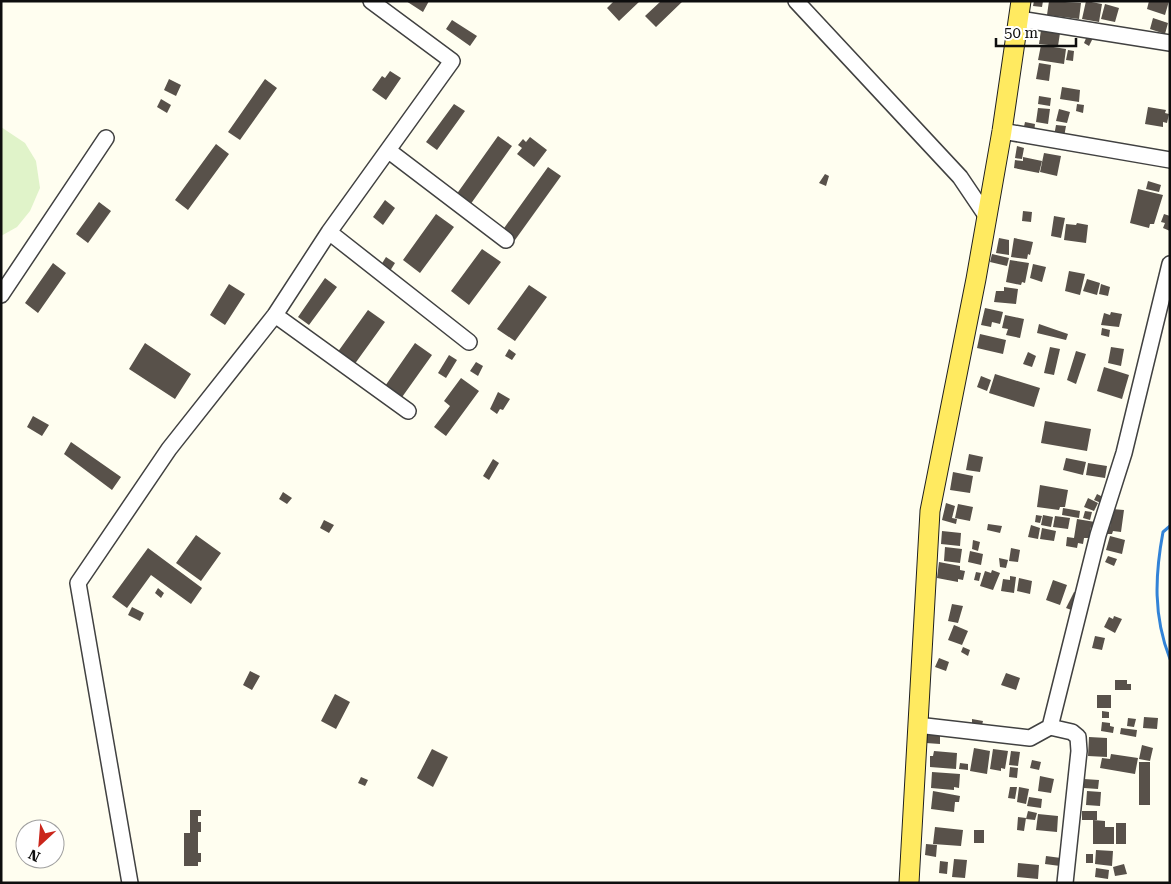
<svg xmlns="http://www.w3.org/2000/svg" width="1171" height="884" viewBox="0 0 1171 884" font-family="'Roboto Serif',serif">
	<style>
		.pitch { fill: #e0f3c9 }
		.lines { fill: none; stroke-linecap: round; stroke-linejoin: round }
		.stream { stroke: #3283d7; stroke-width: 3 }
		.building { fill: #58514a }
		.minor-casing { stroke: #414141; stroke-width: 18 }
		.major-casing { stroke: #1f1f1f; stroke-width: 21 }
		.minor { stroke: #fff; stroke-width: 15 }
		.major { stroke: #ffea60; stroke-width: 19 }
	</style>
	<rect width="100%" height="100%" fill="#fffef0"/>
	<path class="pitch" d="M1 127 25 143 36 161 40 188 30 211 17 227 1 236Z"/>
	<g class="lines">
		<path class="stream" d="M1170 526 1163 532C1155 575 1153 616 1170 659"/>
	</g>
	<path class="building" d="M406 1H429L423 12Z
		M614 1H640L619 21 607 8Z
		M661 1H683L656 27 645 16Z
		M1034 1H1043L1042 7 1033 6Z
		M1049 1 1081 3 1079 19 1047 15Z
		M1086 1 1102 4 1099 22 1082 19Z
		M1149 1H1169L1165 15 1147 9Z
		M1105 4 1119 8 1115 22 1101 19Z
		M1153 18 1168 23 1165 34 1150 29Z
		M452 20 477 36 470 46 446 29Z
		M1041 30 1060 33 1058 46 1039 44Z
		M1087 36 1093 38 1089 46 1084 43Z
		M1041 45 1066 49 1064 64 1038 60Z
		M1068 50 1074 51 1073 61 1066 60Z
		M1039 63 1051 65 1049 81 1036 79Z
		M390 71 401 78 386 100 372 90 382 76 385 78Z
		M169 79 181 85 176 96 164 90Z
		M265 79 277 88 240 140 228 132Z
		M1062 87 1080 90 1079 102 1060 99Z
		M1039 96 1051 98 1050 106 1038 104Z
		M161 99 171 105 167 113 157 107Z
		M454 104 465 111 437 150 426 142Z
		M1077 104 1084 105 1083 113 1076 111Z
		M1148 107 1166 110 1165 113 1169 114 1167 123 1163 122V127L1145 124Z
		M1038 108 1050 109 1048 124 1036 122Z
		M1059 109 1070 112 1067 123 1056 121Z
		M1025 122 1035 124 1034 133 1023 131Z
		M1056 125 1066 126 1064 137 1054 136Z
		M498 136 512 146 470 205 456 195Z
		M530 137 547 150 534 167 517 154 522 148 518 145 523 139 526 142Z
		M216 144 229 154 188 210 175 200Z
		M1017 146 1024 148 1022 159 1015 158Z
		M1044 153 1061 156 1057 176 1040 172Z
		M1023 157 1042 161 1039 173 1014 168 1015 160 1023 161Z
		M548 167 561 176 515 240 502 231Z
		M825 174 829 176 826 186 819 183Z
		M1148 181 1161 185 1159 192 1146 189Z
		M1138 189 1163 195 1154 224H1150L1149 228 1130 223Z
		M385 200 395 208 383 225 373 217Z
		M99 202 111 211 88 243 76 234Z
		M1023 211 1032 212 1031 222 1022 221Z
		M436 214 454 227 420 273 403 260Z
		M1164 214 1170 216V231L1163 228 1165 223 1161 222Z
		M1054 216 1065 218 1061 238 1051 236Z
		M1077 223 1088 225 1086 243 1064 240 1066 224 1076 225Z
		M999 238 1009 240V255L996 253Z
		M1014 238 1033 242 1030 255 1028 254 1027 259 1011 257Z
		M482 249 501 262 469 305 451 291Z
		M992 254 1009 258 1007 266 990 262Z
		M386 257 395 263 390 271 381 265Z
		M1010 260 1029 263 1025 283 1022 282 1021 285 1006 282Z
		M53 263 66 273 38 313 25 303Z
		M1033 264 1046 267 1042 282 1030 278Z
		M1069 271 1085 274 1080 295 1065 291Z
		M325 278 337 287 309 325 298 317Z
		M1087 279 1100 283 1097 295 1083 291Z
		M229 284 245 294 225 325 210 315Z
		M1101 284 1110 287 1108 296 1099 294Z
		M529 285 547 297 515 341 497 329Z
		M1004 287 1018 289 1016 304 994 302 996 291H1004Z
		M985 308 1003 312 1000 324 992 322 991 327 981 325Z
		M368 310 385 322 354 365 337 353Z
		M1111 312 1122 314 1119 327 1101 325 1104 313 1110 315Z
		M1005 315 1024 319 1020 338 1006 335 1008 329 1002 328Z
		M1039 324 1068 334 1066 340 1037 333Z
		M1102 328 1110 330 1109 337 1101 335Z
		M980 334 1006 340 1003 354 977 348Z
		M145 343 191 374 175 399 129 369Z
		M415 343 432 355 400 400 383 389Z
		M1050 347 1060 349 1054 375 1044 373Z
		M1111 347 1124 349 1121 366 1108 363Z
		M509 349 516 354 512 360 505 356Z
		M1076 351 1086 354 1076 384 1067 380Z
		M1028 352 1036 356 1032 367 1023 364Z
		M449 355 457 360 446 378 438 373Z
		M476 362 483 366 478 376 470 371Z
		M1104 367 1129 375 1122 399 1097 391Z
		M995 374 1040 388 1034 407 989 393Z
		M981 376 991 380 987 391 977 387Z
		M461 378 479 391 446 436 434 427 450 406 444 401Z
		M498 392 510 399 503 410 500 409 497 414 490 409Z
		M33 416 49 425 42 436 27 427Z
		M1045 421 1091 429 1087 451 1041 443Z
		M71 442 121 477 112 490 64 454Z
		M969 454 983 457 980 472 966 470Z
		M1066 458 1086 462 1083 475 1063 470Z
		M493 459 499 463 489 480 483 476Z
		M1088 463 1107 466 1105 478 1086 475Z
		M953 472 973 476 970 493 950 490Z
		M1040 485 1068 490 1065 507H1060L1059 510 1037 507Z
		M283 492 292 498 287 504 279 499Z
		M1097 494 1103 497 1101 503 1094 500Z
		M1088 498 1098 503 1094 511 1084 507Z
		M946 503 955 506 952 518 957 519 956 524 942 520Z
		M958 504 973 507 970 521 955 518Z
		M1063 508 1080 511 1079 518 1062 515Z
		M1112 509 1124 510 1121 532 1113 531 1112 534H1106L1107 527H1110Z
		M1085 511 1092 512 1090 520 1083 518Z
		M1036 515 1042 516 1040 523 1035 522Z
		M1043 515 1053 517 1051 527 1041 525Z
		M1055 516 1070 518 1068 529 1053 527Z
		M1077 519 1095 522 1094 527H1091L1089 538H1084L1083 544 1078 543 1077 548 1066 546 1067 537 1074 538Z
		M324 520 334 525 329 533 320 528Z
		M988 524 1002 526 1000 533 987 530Z
		M1031 525 1040 528 1038 539 1028 537Z
		M1042 528 1056 531 1054 541 1040 539Z
		M942 531 961 533 960 546 941 544Z
		M196 535 221 553 201 581 176 563Z
		M1110 536 1125 540 1122 554 1106 550Z
		M973 540 980 542 978 551 972 549Z
		M945 547 962 549 960 563 944 561Z
		M148 548 202 588 191 604 151 575 127 608 112 597Z
		M1011 548 1020 550 1018 562 1009 561Z
		M970 551 983 554 981 565 968 562Z
		M1108 556 1117 559 1114 566 1105 562Z
		M999 558 1008 560 1006 568 1000 567Z
		M939 562 960 566V570L965 571 963 580 958 579V582L937 578Z
		M992 570 1000 573 993 590 980 586 985 571 991 573Z
		M976 572 981 573 979 581 974 580Z
		M1010 576 1016 577 1014 593 1001 591 1003 579 1010 580Z
		M1019 578 1032 581 1030 594 1017 591Z
		M1053 580 1067 585 1060 605 1046 600Z
		M158 588 164 593 161 598 155 593Z
		M1074 592 1081 595 1074 611 1066 608Z
		M952 604 963 606 958 623 948 621Z
		M132 607 144 613 140 621 128 615Z
		M1114 616 1122 619 1115 633 1104 627 1109 617 1113 619Z
		M954 625 968 631 962 645 948 640Z
		M1095 636 1105 638 1102 650 1092 648Z
		M963 647 970 650 968 656 961 652Z
		M939 658 949 662 946 671 935 667Z
		M250 671 260 676 252 690 243 685Z
		M1006 673 1020 678 1016 690 1001 685Z
		M1115 680H1127V684H1131V690H1115Z
		M335 694 350 702 336 729 321 721Z
		M1097 695H1111V708H1097Z
		M1102 711 1109 712V718H1102Z
		M1144 717 1158 718 1157 729 1143 728Z
		M1128 718 1136 719 1134 727 1127 726Z
		M972 719 983 721 981 729 972 724Z
		M1102 722 1110 723V726L1114 727 1113 733 1101 731Z
		M1121 728 1137 730 1136 737 1120 734Z
		M927 730 940 731V744L926 743Z
		M1089 737 1107 738V757L1088 756Z
		M1142 745 1153 748 1150 761 1139 759Z
		M974 748 990 751 987 774 970 771Z
		M432 749 448 757 433 787 417 778Z
		M993 749 1008 751 1005 769 1001 768V771L990 769Z
		M934 751 957 753 956 769 930 767V756H933Z
		M1011 751 1020 752 1018 766 1009 765Z
		M1111 754 1138 758 1135 774 1100 768 1102 758 1110 759Z
		M1032 760 1041 762 1039 770 1030 768Z
		M1139 762H1150V805H1139Z
		M960 763 968 764V770L959 769Z
		M1010 767 1018 768 1017 778 1009 777Z
		M932 772 960 774 959 788 954 787V790L931 788Z
		M1040 776 1054 779 1051 793 1038 791Z
		M361 777 368 780 365 786 358 783Z
		M1084 779 1099 780 1098 789 1084 788Z
		M1010 787H1017L1015 799 1008 798Z
		M1019 787 1029 789 1026 804 1017 802Z
		M933 791 960 796 959 802H955L954 812 931 809Z
		M1087 791 1101 792 1100 806 1086 805Z
		M1029 797 1042 799 1041 808 1027 806Z
		M190 810H201V816H198V822H201V832H198V853H201V862H198V866H184V833H190Z
		M1028 811 1037 813 1035 820 1026 819Z
		M1082 811H1097V820H1082Z
		M1038 814 1058 816 1057 832 1036 830Z
		M1018 817 1026 818 1024 831 1017 830Z
		M1093 820 1105 821V827H1114V844H1093Z
		M1116 823H1126V844H1116Z
		M935 827 963 830 961 846 933 844Z
		M974 830H984V843H974Z
		M926 844 937 845 936 857 925 855Z
		M1096 850 1113 851 1112 866 1095 864Z
		M1086 854H1093V863H1086Z
		M1046 856 1061 858 1060 866 1045 864Z
		M954 859 967 860 965 878 952 877Z
		M940 861 948 862 947 874 939 873Z
		M1018 863 1039 865 1038 879 1017 877Z
		M1124 864 1127 874 1115 876 1113 867Z
		M1096 868 1109 870 1108 879 1095 877Z"/>
	<g class="lines">
		<g class="minor-casing">
			<path id="minor" d="M796 1 960 177 987 217
				M1019 19 1170 43
				M1002 131 1170 160
				M389 151 506 240
				M329 232 469 342
				M1 295 106 138
				M275 315 408 411
				M917 725 1030 738 1050 727 1098 535 1124 453 1170 264
				M1050 727 1072 732 1078 737 1079 751 1065 883
				M130 883 78 583 169 449 275 315 329 232 452 61 371 1"/>
		</g>
		<g class="major-casing">
			<path id="major" d="M909 883 930 511 976 279 1002 131 1021 1"/>
		</g>
		<use href="#minor" class="minor"/>
		<use href="#major" class="major"/>
	</g>
	<rect width="1171" height="884" fill="none" stroke="#0e0e0e" stroke-width="5"/>
	<g transform="translate(40 844) rotate(206)"><circle r="24" fill="#ffffff" stroke="#9f9f9f"/>
	<path d="M0-4L9 19L0 12L-9 19Z" fill="#ca261b"/>
	<text y="-8" font-size="14" font-weight="bold" text-anchor="middle" fill="#0e0e0e">N</text>
	</g>
	<path d="M996 38v8h80v-8" fill="none" stroke="#0e0e0e" stroke-width="2.5"/>
	<text x="1004" y="38" font-size="15" fill="#0e0e0e" stroke="#ffffff" stroke-width="4" paint-order="stroke">50 m</text>
</svg>
